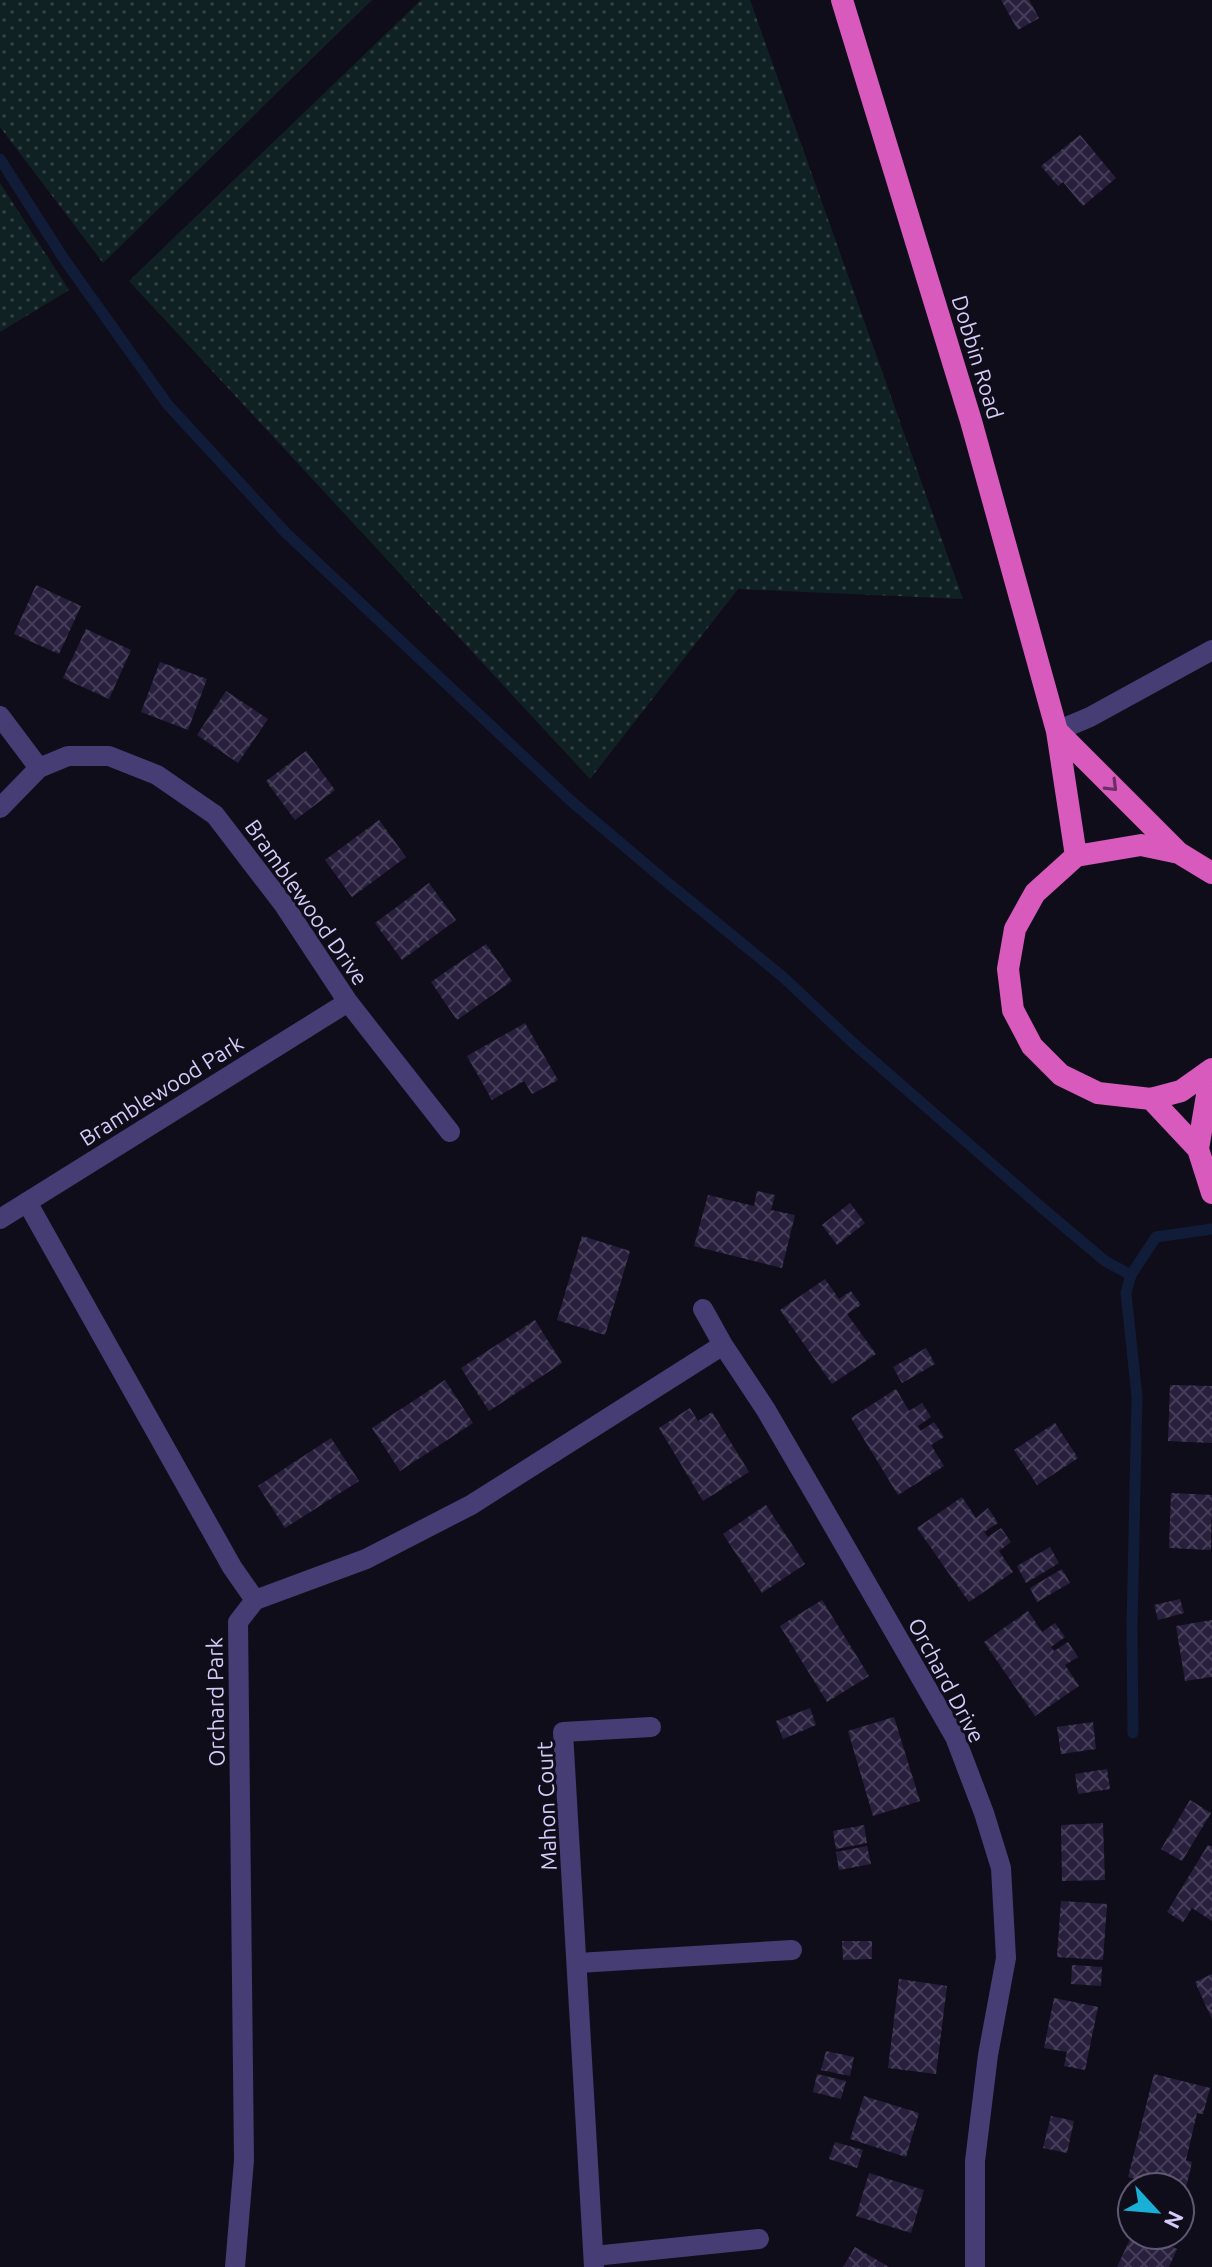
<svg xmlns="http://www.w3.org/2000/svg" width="1212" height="2267" viewBox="0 0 1212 2267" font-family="Ubuntu,sans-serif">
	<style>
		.grass { fill: url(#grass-dots) }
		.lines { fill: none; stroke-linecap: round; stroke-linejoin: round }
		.stream { stroke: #111c39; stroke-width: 11 }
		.building { fill: url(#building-cross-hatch) }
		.minor { stroke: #453d73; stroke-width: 20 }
		.trunk { stroke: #d85abc; stroke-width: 22 }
		.oneway { stroke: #6a3063 }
		.labels { text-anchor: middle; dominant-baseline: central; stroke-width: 6; stroke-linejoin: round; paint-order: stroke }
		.street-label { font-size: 22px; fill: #d5cbf9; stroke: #100d1a }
	</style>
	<defs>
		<pattern id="grass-dots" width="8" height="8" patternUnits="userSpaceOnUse" patternTransform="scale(2)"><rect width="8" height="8" fill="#102123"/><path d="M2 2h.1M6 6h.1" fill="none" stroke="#324044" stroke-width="1.8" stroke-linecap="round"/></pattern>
		<pattern id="building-cross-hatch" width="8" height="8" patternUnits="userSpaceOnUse" patternTransform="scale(2)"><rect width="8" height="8" fill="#281f3c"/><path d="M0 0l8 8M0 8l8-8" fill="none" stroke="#463e59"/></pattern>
	</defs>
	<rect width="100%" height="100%" fill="#100d1a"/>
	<path class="grass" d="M0 0H372L103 263 0 127Z
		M421 0H750L963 599 738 589 590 779 129 281Z
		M0 183 69 290 0 332Z"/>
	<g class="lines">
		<path class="stream" d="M0 159 64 259 168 405 286 533 571 801 662 878 783 977 852 1042 1041 1207 1105 1261 1131 1275
			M1133 1733 1132 1627 1137 1397 1126 1293 1131 1275 1156 1237 1212 1229"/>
	</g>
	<path class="building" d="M1001 0H1029L1039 18 1018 30Z
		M1080 135 1116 178 1083 206 1063 182 1058 186 1041 166Z
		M36 585 81 606 59 654 14 634Z
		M86 629 131 650 109 699 63 678Z
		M160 662 207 679 188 730 141 712Z
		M226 691 268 719 238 763 197 735Z
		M306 751 335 790 295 820 266 781Z
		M379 820 406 857 352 897 325 860Z
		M429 883 456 920 402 960 375 923Z
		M486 944 512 981 457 1020 431 982Z
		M525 1023 558 1080 532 1094 524 1081 492 1100 467 1056Z
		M757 1191 775 1195 771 1210 795 1215 782 1268 694 1246 708 1195 754 1206Z
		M850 1203 865 1223 837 1245 822 1225Z
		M582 1236 630 1251 605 1335 557 1320Z
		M825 1279 839 1299 851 1291 861 1305 847 1314 876 1354 832 1384 780 1310Z
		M535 1320 562 1363 489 1411 461 1368Z
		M926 1348 935 1364 902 1383 893 1367Z
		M445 1380 473 1423 400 1471 372 1428Z
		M1170 1385 1212 1386V1443L1168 1441Z
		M896 1389 909 1411 922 1403 931 1417 918 1426 921 1431 934 1422 944 1437 931 1445 944 1466 898 1495 851 1418Z
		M690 1408 698 1421 712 1412 749 1472 703 1501 659 1428Z
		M1055 1423 1078 1458 1037 1485 1014 1450Z
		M331 1438 359 1481 285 1528 258 1486Z
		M1171 1493 1212 1495 1211 1550 1169 1548Z
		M962 1497 976 1518 988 1508 998 1523 984 1532 988 1537 1001 1528 1011 1542 999 1551 1013 1572 969 1602 917 1528Z
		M766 1505 805 1564 762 1593 723 1534Z
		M1050 1547 1059 1563 1026 1583 1017 1566Z
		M1062 1569 1070 1583 1037 1602 1030 1588Z
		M1180 1599 1184 1613 1158 1620 1154 1605Z
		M822 1600 869 1676 827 1702 780 1626Z
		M1028 1611 1042 1632 1055 1623 1065 1637 1051 1647 1054 1651 1068 1642 1078 1657 1065 1665 1079 1686 1035 1716 984 1642Z
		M1212 1620V1677L1185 1681 1176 1626Z
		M810 1708 816 1725 783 1739 776 1721Z
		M894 1717 920 1801 873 1816 848 1731Z
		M1093 1722 1096 1749 1061 1754 1057 1727Z
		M1107 1769 1110 1789 1078 1794 1075 1774Z
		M1190 1800 1211 1813 1182 1861 1161 1849Z
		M1103 1823 1105 1880 1062 1881 1061 1825Z
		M864 1825 867 1843 836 1849 833 1831Z
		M1208 1845 1212 1847V1921L1192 1908 1183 1922 1167 1912Z
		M867 1846 871 1864 839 1870 836 1852Z
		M1061 1901 1107 1904 1103 1960 1057 1957Z
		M842 1941H872V1959L843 1960Z
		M1072 1965 1102 1967 1101 1986 1071 1984Z
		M1212 1974V2019L1195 1982Z
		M899 1979 947 1986 936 2074 888 2068Z
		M1054 1998 1098 2007 1085 2070 1064 2066 1067 2052 1044 2048Z
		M826 2051 854 2057 850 2076 821 2070Z
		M817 2074 846 2081 841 2099 813 2092Z
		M1154 2074 1210 2088 1203 2114 1197 2113 1186 2160 1192 2162 1185 2192 1180 2190V2187H1166L1128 2177Z
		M864 2096 919 2113 906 2157 850 2139Z
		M1051 2116 1074 2121 1067 2153 1043 2148Z
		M835 2142 863 2150 857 2168 829 2159Z
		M869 2173 924 2190 911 2233 856 2216Z
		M1132 2235H1147L1177 2249 1169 2267H1117Z
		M855 2247 889 2267H843Z"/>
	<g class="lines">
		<path class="minor" d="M0 716 39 768
			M1057 731 1090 717 1212 650
			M0 808 39 768 68 756H109L157 775 215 815 284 905 348 1002 450 1132
			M27 1202 232 1567 255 1600
			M0 1219 348 1002
			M703 1309 723 1345 766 1410 819 1501 955 1737 984 1813 1001 1868 1006 1958 988 2055 975 2161V2267
			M255 1600 366 1559 471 1505 723 1345
			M578 1963 792 1950
			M594 2256 759 2239
			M235 2267 244 2160 238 1622 255 1600
			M594 2267 563 1732 651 1727"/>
		<path class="trunk" d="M842 0 971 421 1057 731 1076 856
			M1057 731 1179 853
			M1212 873 1179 853 1141 845 1076 856 1035 893 1015 929 1008 969 1013 1010 1032 1046 1061 1075 1098 1093 1151 1099 1181 1091 1212 1069
			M1151 1099 1198 1149 1212 1193
			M1198 1149 1211 1071"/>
	</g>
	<defs><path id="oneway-chevron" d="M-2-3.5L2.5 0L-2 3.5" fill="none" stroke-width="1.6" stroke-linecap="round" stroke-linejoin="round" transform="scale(2)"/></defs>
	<use class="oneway" href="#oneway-chevron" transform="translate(1112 786) rotate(45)"/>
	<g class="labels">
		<g class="street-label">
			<text transform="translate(978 357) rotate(73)">Dobbin Road</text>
			<text transform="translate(307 902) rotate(55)">Bramblewood Drive</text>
			<text transform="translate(161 1090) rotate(-32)">Bramblewood Park</text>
			<text transform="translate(947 1680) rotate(62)">Orchard Drive</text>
			<text transform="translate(215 1702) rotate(-91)">Orchard Park</text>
			<text transform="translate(546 1806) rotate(-92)">Mahon Court</text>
		</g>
	</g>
	<g transform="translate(1156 2211) rotate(116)"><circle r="38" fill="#100d1a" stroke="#5f5973" stroke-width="2"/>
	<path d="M0-6L14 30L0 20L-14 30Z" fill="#1ab0d6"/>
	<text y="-12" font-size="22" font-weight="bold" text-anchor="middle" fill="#d5cbf9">N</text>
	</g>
</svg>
